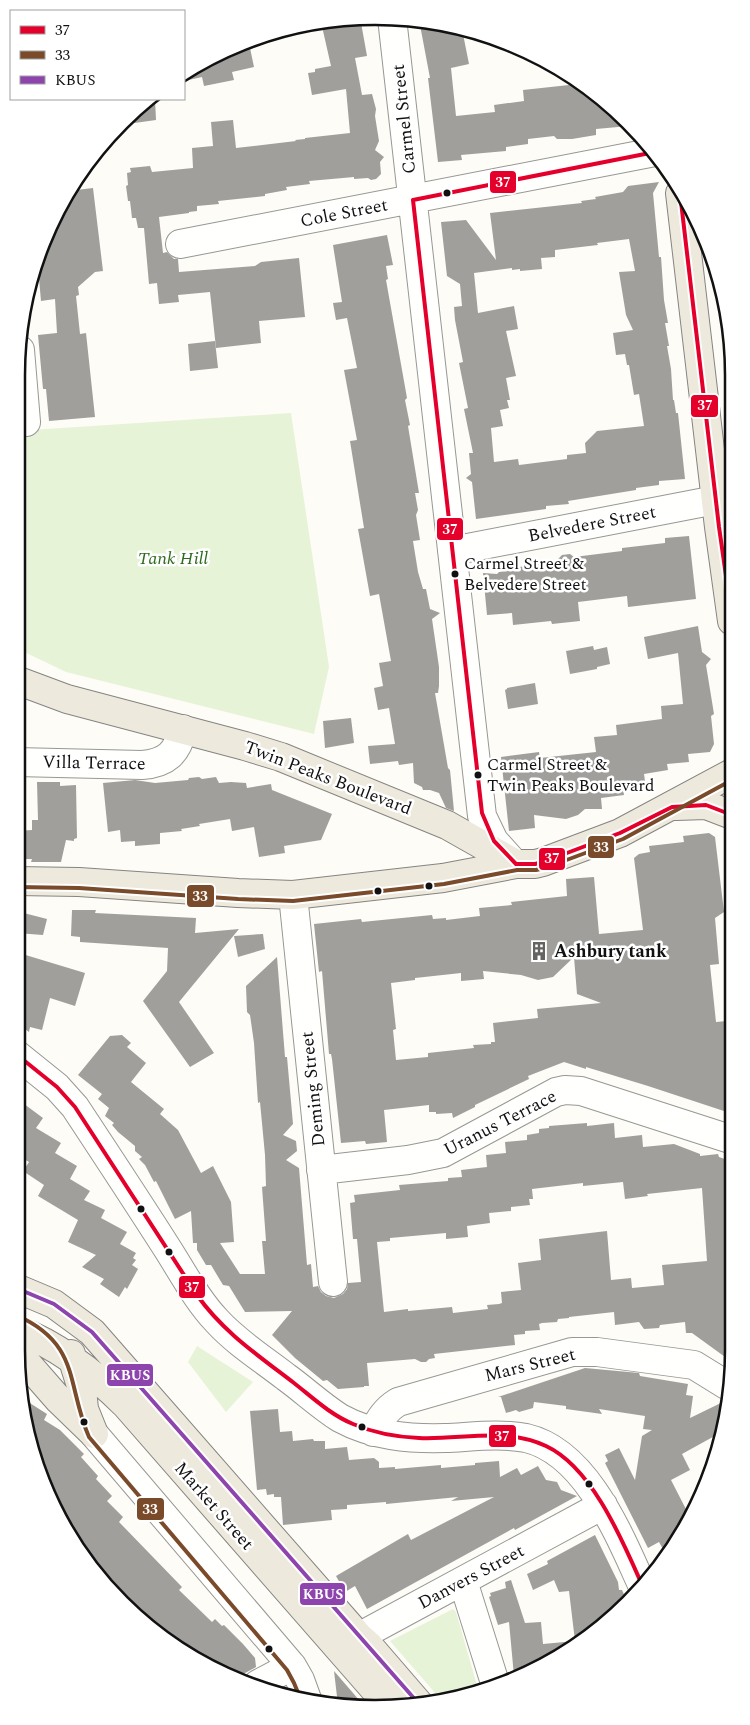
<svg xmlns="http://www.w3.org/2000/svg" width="750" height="1725" viewBox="0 0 750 1725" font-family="Spectral,serif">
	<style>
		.green { fill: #e7f3d7 }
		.building { fill: #a19f9c; fill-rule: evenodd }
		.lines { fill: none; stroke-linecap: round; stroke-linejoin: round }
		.minor-casing { stroke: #979795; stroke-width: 30 }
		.major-casing { stroke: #858482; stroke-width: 30 }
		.minor { stroke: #fffffe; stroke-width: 28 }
		.major { stroke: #ede9dc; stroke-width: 28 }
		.bus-1-casing { stroke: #fff; stroke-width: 8 }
		.bus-2-casing { stroke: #fff; stroke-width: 8 }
		.bus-3-casing { stroke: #fff; stroke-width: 8 }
		.bus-1 { stroke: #e4002b; stroke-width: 4 }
		.bus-2 { stroke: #7a4b2a; stroke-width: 4 }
		.bus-3 { stroke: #8e44ad; stroke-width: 4 }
		.bus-dot { fill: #111; stroke: #fff; stroke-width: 2 }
		.labels { text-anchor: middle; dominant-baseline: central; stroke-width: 5; stroke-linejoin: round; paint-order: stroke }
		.bus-label { font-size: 17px; fill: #111; stroke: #fff; text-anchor: start }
		.street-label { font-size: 18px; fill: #111; stroke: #fff }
		.park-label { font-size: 18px; font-style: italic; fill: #2f6b1f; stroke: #fff }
		.poi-label { font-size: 18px; font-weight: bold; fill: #111; stroke: #fff; text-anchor: start }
		.rim { fill: none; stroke: #111; stroke-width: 2.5 }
		.line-badge { stroke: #fff; stroke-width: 2 }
		.badge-label { font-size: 14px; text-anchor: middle; font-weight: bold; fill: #fff }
	</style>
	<rect width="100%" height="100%" fill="#fdfcf7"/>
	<path class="green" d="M291 413 329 667 314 734 66 672 16 648V431Z
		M197 1346 253 1382 226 1412 188 1362Z
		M453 1609 456 1612 478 1689 443 1702 390 1641Z"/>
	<path class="building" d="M352 17H360L367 56 355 58 362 95 372 94 376 109 375 116 379 141 375 150 384 157 380 162 381 174 376 179 371 180 368 178 354 179V177L309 181 310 184 286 187 287 190 265 194V196L218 201 219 204 197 206V211L189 212V213L159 217 163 253 167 252 174 259H178L179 272 255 266 261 262 299 258 305 317 259 321 261 343 216 348 210 292 178 295 179 302 159 304 157 283 149 284 144 228H138L136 218H132L130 201H128L126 186 128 185 127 173 131 172 130 168 150 166 152 172 193 168 192 148 213 146 211 122 233 120 236 148 296 141 295 140 305 139V138L350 133 346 89 312 95 308 73 315 72V69L331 66 321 22Z
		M433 22 462 29 469 64 451 68 456 116 495 112 494 105 524 101 523 90 569 85 568 77 593 90 629 126 596 129V135L572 139H557L554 136 528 139V144L506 147V151L461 155 462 160 438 162 428 78H430L420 25Z
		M250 48 254 67 232 72 234 80 204 86 202 77 184 81V74L217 53 225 50 226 53Z
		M148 99H155L156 120 120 125Z
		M659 182 653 193 659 257H661L664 300 668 323H665L669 346H667L671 369 673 400H674L676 413H678L685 479 659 481V485L636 488V490L568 501 569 504 546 506V509L476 519 472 482 466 478 471 474 469 453H473L464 409 468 408 459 363 463 362 455 320 454 307 462 306 460 284 447 276 441 222 466 220 496 260 490 213 582 203 581 201 596 199 595 197 623 192 628 186ZM629 239 635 271 619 272 626 315 633 330 613 333 616 355 625 354 627 365H629L634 395 639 394 644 426 597 431 585 443 586 453 567 455V459L519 465 518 459 494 462 491 428 503 426 500 410 509 408 507 400H510L506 378 516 376 506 331 518 329 514 306 478 313 474 273 512 268V270L520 269V271L542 269 541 258 555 257V250L598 245 597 243Z
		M93 188 103 271 95 272 78 287 79 295 76 296 80 334 86 333 95 417 49 421 46 389H43L38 335 57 333 55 299 41 301 37 256 68 191Z
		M387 235 393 265 386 266 388 279 386 280 407 398 405 400 410 425 408 426 419 493H415L418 510 416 515 420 540 413 541 418 572 423 589H426L430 609 440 613 432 619 439 667V686L438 693H435L448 768 450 770 454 811 446 808 439 793 430 790H423L422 787 414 783 413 763 399 765 398 761 370 764 368 746 395 744 389 708 378 710 374 688 383 686 379 663 391 661 379 594 370 596 358 529 364 528 350 441 357 440 344 370 357 368 347 318 336 320 333 303 342 302 333 245Z
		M215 341 218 368 190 371 188 344Z
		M689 536 696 599 628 607 627 596 578 602 580 621 552 624 551 621 513 625 512 613 487 615 483 573 497 574 499 572 507 570 509 568 529 566V563L557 560 562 555 570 554 574 557 622 551V548L665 543V538Z
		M698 626 702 652 711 659 706 665 714 714 711 716 714 744 710 752 688 754 689 762 667 764 668 770 644 774 645 781 641 786 623 788 624 795 601 798 602 809H585L578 815 566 819 534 815 535 828 509 831 501 757 539 752 540 758 596 752 594 737 617 735 616 725 662 719 661 706 683 704 678 653 648 659 644 637Z
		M593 646 594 650 607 647 610 664 597 667V669L570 674 566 651Z
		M535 683 538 704 508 709 505 690 507 689V688Z
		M351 718 354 743 325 748 323 721Z
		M199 777 202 779 216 777 219 783 231 782 246 783 247 788 271 784 272 790 332 814 321 840 284 846 285 853 259 857 254 827 232 831 230 819 199 824 200 826 181 829 182 831 160 833V844L135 846V841L121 842 120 830 108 832 103 783 135 780 155 783 188 780 189 778Z
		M37 782H60V786L76 785 77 838 74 839V841L66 840 61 862H31L32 859H16V831L32 830V820H38Z
		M709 833 715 837 724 912 715 918 719 964 710 965 716 1022 727 1021V1030L733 1029V1114L648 1086 586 1067V1069L564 1062 528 1076 529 1079 475 1105V1107L453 1118 452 1113 436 1114V1112H429V1105L384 1110 387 1142 366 1144 365 1141 341 1143 332 1059 331 1054H329L322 971 319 972 314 924 361 919 362 922 432 915 433 919 446 918V920L480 916 479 908 512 905 511 902 567 896 566 879 594 877 599 934 643 930 634 858 639 854 650 852 649 846 684 842 683 836ZM574 957 577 994 601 1003 537 1009 538 1018 493 1023 495 1042H491V1044L473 1045 474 1048 428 1053V1057L396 1060 393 1030 396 1029 391 983 415 980V978L461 973V981L484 979 483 971 521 975 538 980 553 977Z
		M72 910H96L95 913 196 918 195 933 239 929 179 1002 214 1053 190 1067 143 1001 167 971 168 948 80 942V937L71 936Z
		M16 911 47 919 43 935 16 933Z
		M263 934 265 949 238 957 234 936Z
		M19 953 85 973 75 1006 50 998 42 1030 30 1027 29 1032 16 1022V963Z
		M277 957 285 1057H287L293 1124 283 1135 296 1141 297 1151 286 1160 299 1168 307 1265 311 1264 313 1287 318 1286 321 1292 326 1296 334 1298 343 1294 347 1289 348 1283 361 1282 357 1239H353L350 1203 355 1202 354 1195 400 1190 399 1185 448 1181V1178L462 1177 461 1170 487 1167 486 1155 506 1153 505 1142 527 1140V1135L539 1133V1129L549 1128V1126L587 1123V1126L614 1123 615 1138 642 1135 643 1147 674 1144 700 1154V1156L718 1154 719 1157 733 1162 734 1350 732 1362 692 1333H686L685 1322 660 1325 659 1328 644 1329 639 1322 615 1325 614 1312 569 1317V1318L558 1319 557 1322 542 1323 539 1324 540 1330 525 1331V1334L514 1335 515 1345 434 1354 435 1358 429 1359 426 1362H421L415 1359 367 1363 369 1386H364V1387L338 1389 327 1380 323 1381 295 1358 272 1335 292 1311 245 1312 229 1286 223 1285 211 1265H206L197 1250V1243H193L191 1211 175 1219 156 1181 154 1182 145 1165 139 1159 142 1157 135 1151V1146L118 1132 112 1125 114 1123 105 1116 109 1108 98 1099 102 1094 78 1075 110 1036 122 1035 131 1043 127 1047 146 1063 131 1082 164 1109 160 1114 178 1130 201 1173 213 1166 231 1202 234 1242 220 1243 240 1274H265L262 1241H266L262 1187 266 1186 265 1155 260 1102 258 1103 254 1043 250 1015 247 1012 246 986ZM623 1182 625 1199 648 1196 647 1194 702 1188 707 1261 662 1265 664 1285 632 1288 631 1278 611 1280 607 1231 539 1239 541 1260 518 1263 521 1290 501 1292 502 1303 499 1304 487 1305 488 1309 453 1313 452 1307 408 1311V1309L384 1312 377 1242 390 1241V1238L446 1233V1239L468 1237 467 1226 490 1223 489 1213 511 1211V1207L530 1205 529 1199H533L532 1189 583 1183V1186Z
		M16 1098 43 1118 36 1128 61 1143 55 1153 77 1166 70 1179 90 1191 84 1200 105 1210 101 1218 127 1232 120 1244 136 1253 133 1258 136 1260 132 1265 138 1269 127 1289 125 1287 119 1297 100 1284 104 1279 82 1267 96 1255 68 1242 78 1220 38 1196 44 1185 23 1171 29 1162 22 1158 24 1154 16 1148Z
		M585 1368 639 1373 640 1376 688 1384 686 1395 693 1396 690 1418 725 1401 720 1433 682 1454 690 1470 671 1480 691 1519 686 1529 673 1546 664 1551 659 1542 648 1548 605 1463 608 1461 605 1455 619 1448 635 1480 642 1436 652 1430 643 1429 645 1416 599 1409 602 1414 566 1409V1406L534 1402 533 1408 519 1412 516 1410 506 1413 501 1397H498Z
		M25 1400 47 1414 44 1420 60 1430 84 1454 81 1457 98 1476 96 1479 112 1496 107 1501 123 1517 119 1522 182 1587 179 1590 212 1622 215 1619 222 1626 224 1625 243 1644 255 1658 256 1667 238 1677 196 1661 170 1640 131 1601 128 1604 90 1565 64 1529 35 1466Z
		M278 1409 280 1432 292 1431 293 1441 313 1439 314 1441H325V1449L347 1447 349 1460 374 1458 379 1462V1468L395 1467V1469L441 1465V1468L475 1465V1463L499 1461 500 1477 517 1468 521 1475 538 1466 546 1480 557 1482 561 1490 577 1496 515 1530 514 1528 367 1609 355 1586 345 1592 336 1576 408 1534 411 1540 494 1497 451 1501 458 1497 386 1504V1502L347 1505V1509L331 1510 332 1520 283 1525 281 1497H274V1494L267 1495 266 1489 257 1490 250 1411Z
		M595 1535 618 1582 619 1590H622L627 1601 554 1661 514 1676 509 1622 498 1625 489 1597 491 1596 490 1593 506 1588 505 1582 511 1580 525 1623 541 1622 543 1644 575 1641 569 1591 559 1592 554 1580 533 1590 527 1574 548 1564 547 1561Z
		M334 1671 366 1708 338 1705Z"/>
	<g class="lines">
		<g class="minor-casing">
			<path id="minor" d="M392 18 482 816 494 841 513 862
				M180 244 655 152
				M20 350 26 422
				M452 551 731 497
				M16 762 142 765C167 763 177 753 183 729
				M293 895 333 1282
				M16 1054 57 1087 75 1107C106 1154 137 1201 167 1248 183 1273 197 1300 217 1321 237 1343 263 1359 286 1377 304 1390 321 1406 340 1418 373 1436 409 1439 445 1438 471 1437 500 1433 526 1438 587 1452 620 1537 643 1587
				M321 1170 408 1160 443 1153 556 1092 565 1090 581 1091 733 1140
				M373 1432C380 1419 385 1410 398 1402L572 1352H597L694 1365 728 1386
				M94 1434 292 1666 300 1680 308 1702
				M463 1581 495 1683
				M340 1647 603 1505
				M258 1684 292 1666"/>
		</g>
		<g class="major-casing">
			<path id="major" d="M680 193 719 527 732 621
				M16 680 67 699 245 746 281 757 447 825 516 864
				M676 806 706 805 732 815
				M16 881 79 882 238 893 293 895 443 878 516 864H535L543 862 620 833 732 773
				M16 1288 54 1304 92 1332 359 1637 369 1646 419 1704
				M16 1329C59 1346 94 1373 126 1405L390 1707
				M17 1352 59 1400 91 1431
				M71 1354 82 1389 84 1409 94 1434"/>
		</g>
		<use href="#minor" class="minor"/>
		<use href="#major" class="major"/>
		<g class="bus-1-casing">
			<path id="bus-1" d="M655 152 413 200 482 813 494 841 516 864H535L543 862 620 833 672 807 706 805 732 815
				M680 193 719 527 732 618
				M16 1054 57 1087 75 1107 197 1295C223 1332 259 1356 294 1383 313 1398 331 1415 353 1424 374 1433 397 1437 419 1438 461 1440 507 1427 546 1446 593 1468 623 1542 643 1587"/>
		</g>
		<g class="bus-2-casing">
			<path id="bus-2" d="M16 887 79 888 238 899 293 901 444 884 517 870H536L545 868 623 839 732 780
				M16 1315C81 1344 66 1384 89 1437L287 1670 294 1683 301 1700"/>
		</g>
		<g class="bus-3-casing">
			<path id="bus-3" d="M16 1288 54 1304 92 1332 419 1704"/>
		</g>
		<use href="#bus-1" class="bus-1"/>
		<use href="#bus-2" class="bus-2"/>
		<use href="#bus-3" class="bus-3"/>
	</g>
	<defs>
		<g id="building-bare" transform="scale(1.5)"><path d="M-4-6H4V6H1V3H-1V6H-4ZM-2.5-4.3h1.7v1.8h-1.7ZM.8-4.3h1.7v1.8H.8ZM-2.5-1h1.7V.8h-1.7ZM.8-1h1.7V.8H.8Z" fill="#646362" stroke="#fff" stroke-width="2.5" paint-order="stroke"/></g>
	</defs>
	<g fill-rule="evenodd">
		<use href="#building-bare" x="539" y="951"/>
	</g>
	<g class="bus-dot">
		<circle cx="447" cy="193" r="4.5"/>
		<circle cx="455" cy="574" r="4.5"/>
		<circle cx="478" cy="775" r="4.5"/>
		<circle cx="429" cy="886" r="4.5"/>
		<circle cx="378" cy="891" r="4.5"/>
		<circle cx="141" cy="1209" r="4.5"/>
		<circle cx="169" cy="1252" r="4.5"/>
		<circle cx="84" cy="1422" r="4.5"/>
		<circle cx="362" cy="1427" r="4.5"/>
		<circle cx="589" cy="1484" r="4.5"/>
		<circle cx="269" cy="1649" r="4.5"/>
	</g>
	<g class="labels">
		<g class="bus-label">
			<text x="464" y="564">Carmel Street &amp;<tspan x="464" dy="21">Belvedere Street</tspan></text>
			<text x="487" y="765">Carmel Street &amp;<tspan x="487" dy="21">Twin Peaks Boulevard</tspan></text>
		</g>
		<g class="street-label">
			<text transform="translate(404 119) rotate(-96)">Carmel Street</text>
			<text transform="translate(344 213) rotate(-11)">Cole Street</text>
			<text transform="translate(592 524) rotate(-11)">Belvedere Street</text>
			<text transform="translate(94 763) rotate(1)">Villa Terrace</text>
			<text transform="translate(328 778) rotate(21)">Twin Peaks Boulevard</text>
			<text transform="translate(313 1089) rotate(-96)">Deming Street</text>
			<text transform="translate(500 1123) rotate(-27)">Uranus Terrace</text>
			<text transform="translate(530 1365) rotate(-14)">Mars Street</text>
			<text transform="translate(214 1506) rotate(49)">Market Street</text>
			<text transform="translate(471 1577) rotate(-28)">Danvers Street</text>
		</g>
		<g class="park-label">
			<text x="173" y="558">Tank Hill</text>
		</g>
		<g class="poi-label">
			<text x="554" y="951">Ashbury tank</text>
		</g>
	</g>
	<path d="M0 0H750V1725H0ZM375 25H375A350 350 0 0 1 725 375V1350A350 350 0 0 1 375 1700H375A350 350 0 0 1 25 1350V375A350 350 0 0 1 375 25Z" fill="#fff" fill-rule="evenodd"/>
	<path class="rim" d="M375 25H375A350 350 0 0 1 725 375V1350A350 350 0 0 1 375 1700H375A350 350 0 0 1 25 1350V375A350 350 0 0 1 375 25Z"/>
	<g class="line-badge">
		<rect x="489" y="170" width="28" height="24" rx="5" fill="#e4002b"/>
		<rect x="690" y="394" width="29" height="24" rx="5" fill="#e4002b"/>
		<rect x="436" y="517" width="28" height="24" rx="5" fill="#e4002b"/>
		<rect x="587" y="835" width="28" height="24" rx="5" fill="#7a4b2a"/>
		<rect x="538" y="847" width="28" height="24" rx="5" fill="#e4002b"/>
		<rect x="186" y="884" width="29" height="24" rx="5" fill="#7a4b2a"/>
		<rect x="178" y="1275" width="28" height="24" rx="5" fill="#e4002b"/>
		<rect x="106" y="1363" width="48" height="24" rx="5" fill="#8e44ad"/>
		<rect x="488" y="1424" width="29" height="24" rx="5" fill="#e4002b"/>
		<rect x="136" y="1497" width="29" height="24" rx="5" fill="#7a4b2a"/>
		<rect x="299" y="1582" width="47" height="24" rx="5" fill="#8e44ad"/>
	</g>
	<g class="badge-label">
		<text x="503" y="187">37</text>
		<text x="705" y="410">37</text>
		<text x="450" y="534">37</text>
		<text x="601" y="852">33</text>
		<text x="552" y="863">37</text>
		<text x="200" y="901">33</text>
		<text x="192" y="1292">37</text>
		<text x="130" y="1380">KBUS</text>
		<text x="502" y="1441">37</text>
		<text x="150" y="1514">33</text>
		<text x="323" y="1599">KBUS</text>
	</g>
	<rect x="10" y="10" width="175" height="90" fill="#ffffff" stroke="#a0a0a0"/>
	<rect x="20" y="26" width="25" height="8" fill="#e4002b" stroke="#a0a0a0"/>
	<text x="55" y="35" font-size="15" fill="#111111">37</text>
	<rect x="20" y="51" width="25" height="8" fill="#7a4b2a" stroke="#a0a0a0"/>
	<text x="55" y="60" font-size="15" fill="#111111">33</text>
	<rect x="20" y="76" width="25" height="8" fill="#8e44ad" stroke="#a0a0a0"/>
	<text x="55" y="85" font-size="15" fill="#111111">KBUS</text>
</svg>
